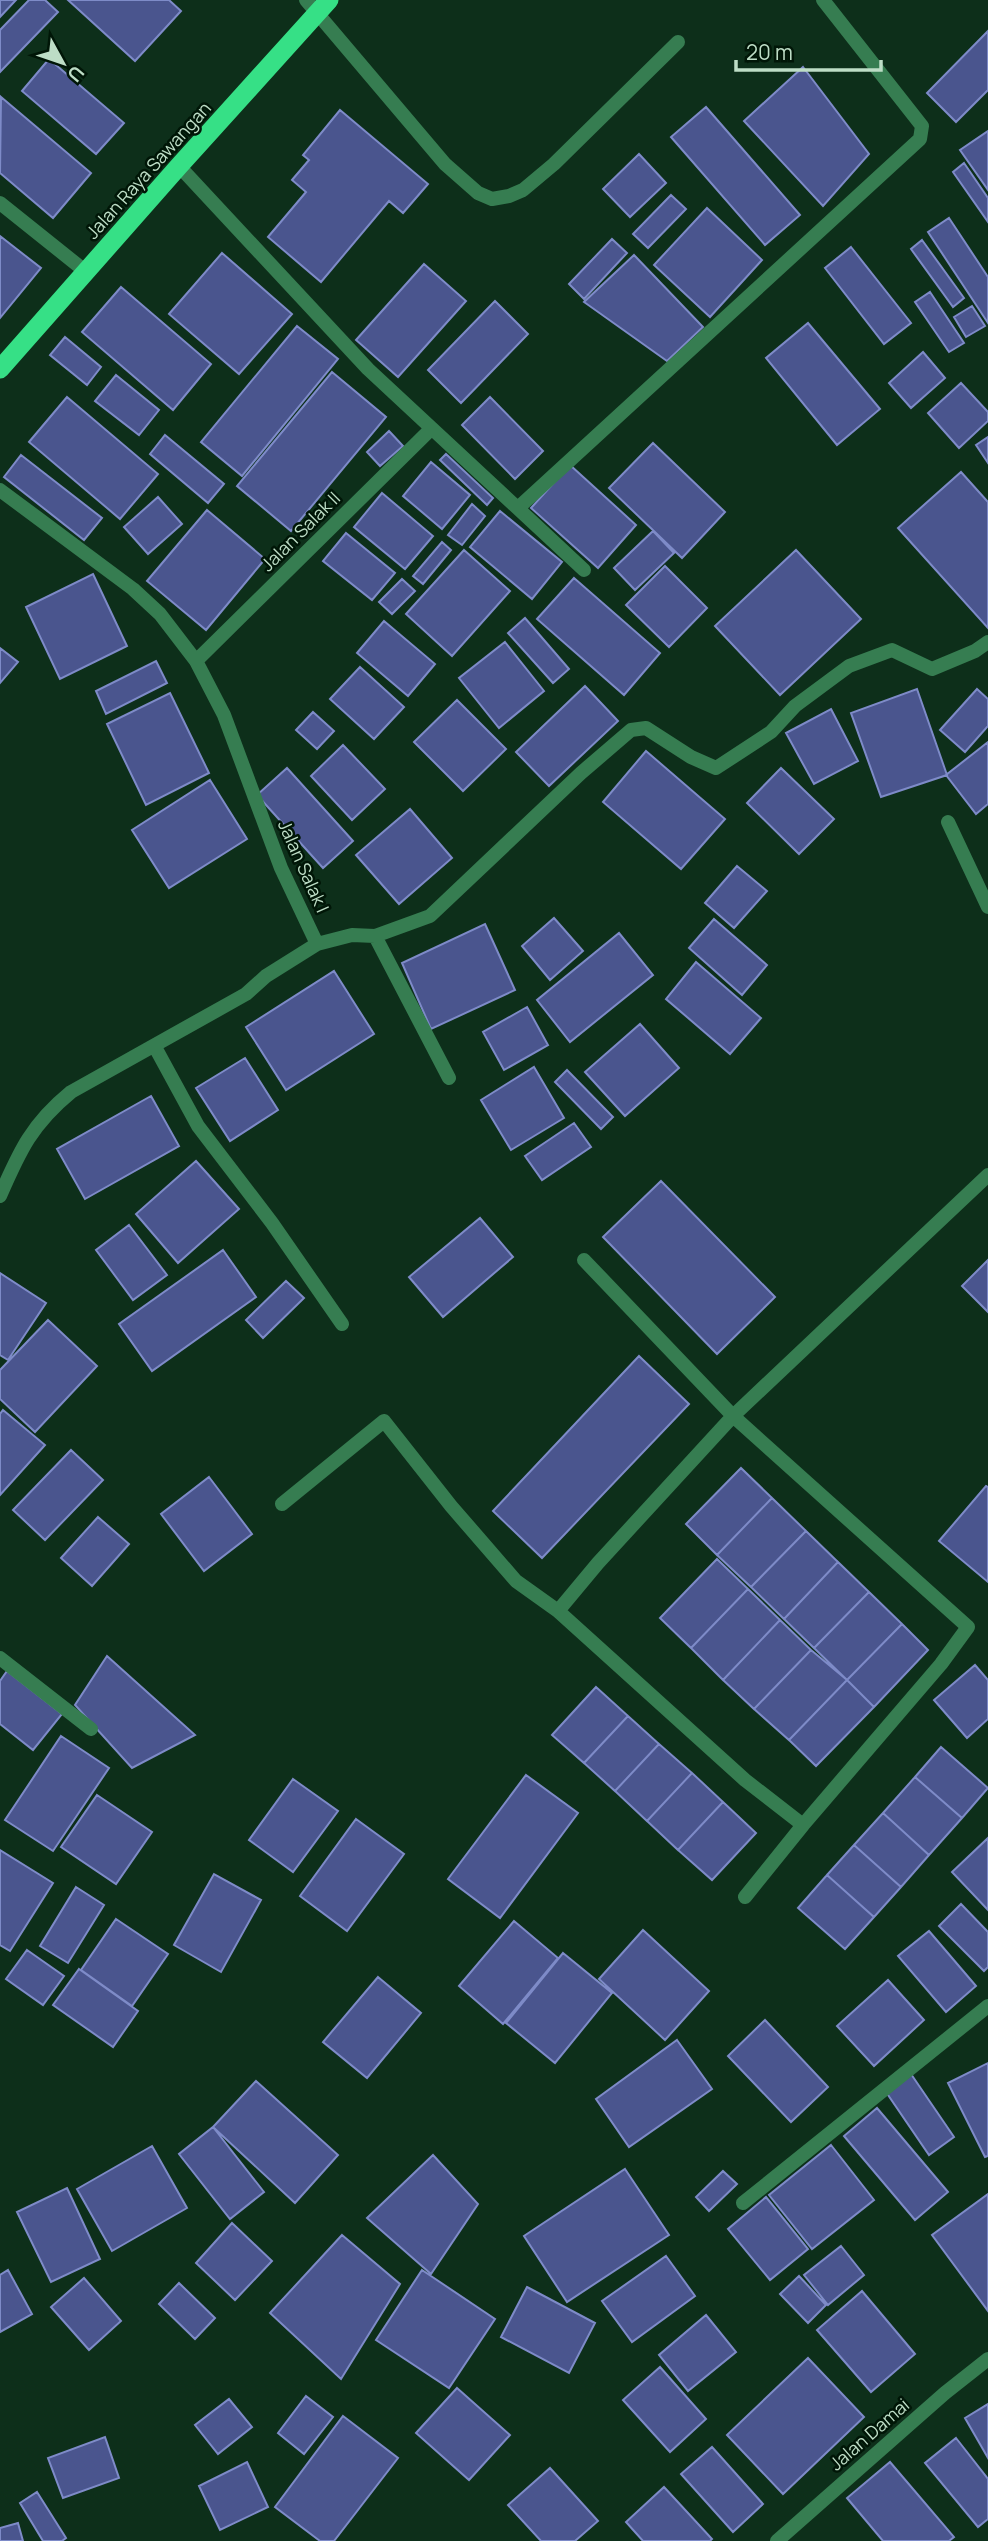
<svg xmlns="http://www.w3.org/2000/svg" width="988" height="2541" viewBox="0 0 988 2541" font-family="Manrope,sans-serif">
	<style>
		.building { fill: #4a558e; stroke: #7e8bc8; stroke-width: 2 }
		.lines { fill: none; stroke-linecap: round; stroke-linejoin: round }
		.minor { stroke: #367d51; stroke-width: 14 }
		.trunk { stroke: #36e086; stroke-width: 19 }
		.labels { text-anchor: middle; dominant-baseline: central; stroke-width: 5; stroke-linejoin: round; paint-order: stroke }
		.street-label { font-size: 18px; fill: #bdddc6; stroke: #001607 }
	</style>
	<rect width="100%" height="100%" fill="#0d2f1a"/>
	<path class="building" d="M0 0H16L0 17Z
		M29 0H45L58 12 0 72V30Z
		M68 0H169L181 11 135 61Z
		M988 31V90L956 122 927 93Z
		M49 59 124 123 96 154 22 91Z
		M803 67 869 154 823 206 744 121Z
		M1 97 91 173 53 218 0 173Z
		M706 107 800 215 765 245 671 137Z
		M340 110 428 184 403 213 389 201 321 282 268 237 306 192 292 180 309 160 303 155Z
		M988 131V190L960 150Z
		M639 154 666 183 630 217 603 189Z
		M964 163 988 198V222L953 172Z
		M671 195 686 209 648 248 633 234Z
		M707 208 762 260 710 317 654 265Z
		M949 218 988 277V323L928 232Z
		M0 236 41 268 0 318Z
		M612 239 627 253 584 299 569 284Z
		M922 240 964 298 953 307 911 249Z
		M851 247 911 323 884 344 825 268Z
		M222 253 292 314 239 374 169 314Z
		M634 255 703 327 667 361 584 302Z
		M424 264 466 301 398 377 356 340Z
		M121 287 211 364 173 410 82 332Z
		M930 292 964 343 949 352 915 302Z
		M495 301 528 334 461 403 428 370Z
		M972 306 985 326 966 337 954 317Z
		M808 323 880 409 837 445 766 358Z
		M297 326 338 359 242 476 201 442Z
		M65 337 101 367 87 385 50 355Z
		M923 352 945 378 911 408 889 383Z
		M332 372 386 417 291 531 237 486Z
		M116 375 159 410 139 435 95 401Z
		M961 383 988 412V421L959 448 928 413Z
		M67 397 158 474 120 519 29 442Z
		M490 397 543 451 515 479 462 425Z
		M389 431 403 446 380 466 367 452Z
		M165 435 224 484 208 503 150 454Z
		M988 437V463L976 445Z
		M653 443 725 512 682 558 609 488Z
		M446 454 493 498 487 505 440 460Z
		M21 455 102 518 84 540 4 477Z
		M431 462 470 495 442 529 403 496Z
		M570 465 636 525 598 568 531 508Z
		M961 472 988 502V628L898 528Z
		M382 493 433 536 405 569 354 527Z
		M158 497 182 524 148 554 124 527Z
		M472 504 485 516 462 545 448 535Z
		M207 510 265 559 206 630 147 581Z
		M500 511 562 562 532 599 470 547Z
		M653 531 674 553 635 590 614 568Z
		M346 533 395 573 372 600 323 561Z
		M442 542 451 550 423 584 413 576Z
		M464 550 510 591 452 656 406 614Z
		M796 550 861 619 780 695 715 626Z
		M665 566 707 608 669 647 626 605Z
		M93 574 127 646 60 679 26 607Z
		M574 578 660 653 624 695 537 619Z
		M402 579 415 591 392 614 379 602Z
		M525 618 569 669 553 683 508 633Z
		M384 621 435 664 408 696 357 653Z
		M505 642 544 691 499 728 459 678Z
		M0 648 18 662 0 683Z
		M156 661 167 683 106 714 96 691Z
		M360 667 404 707 374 739 330 699Z
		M585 686 618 721 549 786 516 752Z
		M917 689 947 775 881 797 851 713Z
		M977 689 988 699V726L965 752 940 730Z
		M170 693 209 773 146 805 107 724Z
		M457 700 506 749 463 791 414 742Z
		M831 709 858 761 814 784 786 733Z
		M313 712 334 731 317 749 296 730Z
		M988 742V804L976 814 946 775Z
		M343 745 385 789 352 820 311 776Z
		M646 751 725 819 681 869 603 802Z
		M287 768 353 841 323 868 257 795Z
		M781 768 834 819 799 854 747 803Z
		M210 780 247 839 169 888 132 830Z
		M410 809 452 858 399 904 356 855Z
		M737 866 767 891 734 928 705 903Z
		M554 918 583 951 550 980 522 946Z
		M714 919 767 965 742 995 689 948Z
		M485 924 515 990 431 1029 402 963Z
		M619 933 653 975 570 1042 537 1000Z
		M696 962 761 1018 730 1054 666 999Z
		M334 971 374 1034 286 1090 246 1027Z
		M527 1007 548 1045 504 1070 483 1032Z
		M640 1024 679 1068 625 1116 585 1072Z
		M245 1058 278 1110 230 1141 196 1088Z
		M534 1067 564 1118 511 1150 481 1100Z
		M567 1070 613 1117 601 1129 555 1082Z
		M151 1096 179 1146 85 1199 57 1149Z
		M574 1123 591 1147 542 1180 525 1156Z
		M196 1161 239 1209 178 1263 136 1214Z
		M661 1181 775 1297 717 1354 603 1237Z
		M480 1218 513 1257 443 1317 409 1277Z
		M129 1225 167 1275 133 1300 96 1250Z
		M223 1250 256 1297 152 1371 119 1324Z
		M988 1260V1312L962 1286Z
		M0 1273 46 1303 8 1360 0 1355Z
		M286 1281 304 1298 263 1338 246 1320Z
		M48 1320 97 1366 35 1432 0 1399V1370Z
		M639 1356 689 1404 542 1558 493 1511Z
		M3 1410 45 1445 0 1495V1414Z
		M71 1450 103 1480 45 1540 13 1510Z
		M741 1468 772 1498 717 1555 686 1524Z
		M209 1477 252 1534 204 1571 161 1514Z
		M986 1486 988 1487V1582L939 1541Z
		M772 1498 806 1531 751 1587 717 1555Z
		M98 1517 129 1544 92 1586 61 1558Z
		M806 1531 838 1562 784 1619 751 1587Z
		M717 1559 748 1589 691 1648 660 1618Z
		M838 1562 869 1592 814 1648 784 1619Z
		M748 1589 780 1620 723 1680 691 1648Z
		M869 1592 902 1624 847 1680 814 1648Z
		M780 1620 811 1650 754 1709 723 1680Z
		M902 1624 928 1650 874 1707 847 1680Z
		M811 1650 847 1680 789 1740 754 1709Z
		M107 1656 195 1735 132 1768 75 1705Z
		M975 1665 988 1680V1719L967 1738 934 1700Z
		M7 1671 62 1714 33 1750 0 1724V1681Z
		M847 1680 874 1707 816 1766 789 1740Z
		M596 1687 628 1716 584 1763 552 1735Z
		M628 1716 659 1744 615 1791 584 1763Z
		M61 1736 109 1768 53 1851 5 1820Z
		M659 1744 692 1773 647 1821 615 1791Z
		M941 1747 988 1788 962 1818 915 1777Z
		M692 1773 723 1802 678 1850 647 1821Z
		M526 1775 578 1813 500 1918 448 1879Z
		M915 1777 962 1818 929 1855 883 1813Z
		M293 1779 338 1811 293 1872 249 1840Z
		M97 1795 152 1832 116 1884 61 1847Z
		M723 1802 756 1833 712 1880 678 1850Z
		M883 1813 929 1855 901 1887 854 1845Z
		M356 1819 404 1854 347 1931 300 1896Z
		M988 1838V1910L952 1872Z
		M854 1845 901 1887 874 1917 827 1875Z
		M0 1850 53 1883 10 1951 0 1945Z
		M214 1874 261 1900 221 1972 174 1945Z
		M827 1875 874 1917 845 1949 798 1908Z
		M76 1887 104 1905 68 1963 40 1946Z
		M961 1904 988 1932V1967L984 1971 939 1926Z
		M116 1919 168 1954 132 2006 81 1970Z
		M514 1921 558 1958 503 2024 459 1986Z
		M643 1930 709 1991 665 2040 599 1979Z
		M929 1931 976 1986 946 2012 898 1956Z
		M27 1950 64 1976 43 2005 6 1979Z
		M563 1953 612 1993 555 2063 506 2023Z
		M79 1969 138 2011 113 2047 53 2005Z
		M378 1977 421 2013 367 2078 323 2042Z
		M888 1980 924 2020 874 2066 837 2026Z
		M765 2020 828 2087 791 2122 728 2056Z
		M677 2040 712 2089 629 2147 596 2099Z
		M988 2063V2156L985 2157 948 2083Z
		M911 2074 954 2137 929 2155 886 2092Z
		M256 2081 338 2155 295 2203 213 2127Z
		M877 2108 948 2192 915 2220 844 2136Z
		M213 2127 264 2192 230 2219 179 2154Z
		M831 2145 874 2200 812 2249 769 2195Z
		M152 2146 187 2208 112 2251 77 2189Z
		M433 2155 478 2204 431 2274 367 2218Z
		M625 2169 669 2235 567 2302 524 2236Z
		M723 2171 737 2184 709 2211 696 2197Z
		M67 2188 100 2259 51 2282 17 2212Z
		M988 2194V2311L932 2235Z
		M766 2197 808 2249 770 2280 728 2229Z
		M232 2223 272 2261 235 2300 196 2263Z
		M342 2235 400 2284 341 2379 270 2313Z
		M841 2246 864 2275 828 2305 804 2275Z
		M666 2256 695 2296 632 2342 602 2301Z
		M8 2270 32 2314 0 2332V2275Z
		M422 2270 495 2319 449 2388 376 2340Z
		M799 2276 826 2305 808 2323 780 2294Z
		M84 2278 121 2321 89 2350 51 2307Z
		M179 2283 215 2318 195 2339 159 2304Z
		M527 2287 595 2323 569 2373 501 2337Z
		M862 2291 915 2354 871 2392 817 2330Z
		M706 2315 736 2352 688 2391 659 2355Z
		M808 2358 864 2417 783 2494 727 2435Z
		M660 2367 706 2419 670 2452 623 2400Z
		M457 2388 510 2435 469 2480 416 2433Z
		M306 2396 333 2417 304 2454 278 2433Z
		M229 2399 252 2427 218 2454 195 2425Z
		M988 2404V2458L965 2418Z
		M343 2416 398 2458 334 2541H320L275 2507Z
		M105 2437 119 2478 63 2498 48 2458Z
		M956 2438 988 2479V2519L978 2527 925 2463Z
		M712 2447 763 2504 733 2532 681 2474Z
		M247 2462 268 2507 220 2530 199 2486Z
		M890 2462 954 2537 949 2541H883L847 2498Z
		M550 2468 598 2521 575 2541H541L508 2505Z
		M664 2487 712 2539 710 2541H643L626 2522Z
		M37 2492 66 2538 62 2541H43L20 2503Z
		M18 2523 23 2541H0V2528Z"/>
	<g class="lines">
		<path class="minor" d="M306 0 445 164 478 193 492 199 509 196 523 190 554 164 678 42
			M179 166 368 369 584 570
			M0 203 85 271
			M0 490 133 589 160 614 196 661 224 715 281 868 317 944 266 976 246 994 71 1092C32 1124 20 1150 0 1196
			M518 508 920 139 922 126 823 0
			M196 661 431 429
			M948 822 988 907
			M375 936 449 1078
			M317 944 352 935 375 936 430 916 581 773 631 730 646 728 691 757 716 768 771 732 795 706 849 666 892 650 932 669 975 651 988 642
			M155 1047 198 1126 272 1223 342 1324
			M282 1504 384 1421 451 1506 516 1581 558 1611 745 1780 803 1825 941 1664 968 1627 733 1416 584 1260
			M558 1611 598 1563 733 1416 988 1175
			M0 1658 91 1729
			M745 1897 803 1825
			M743 2203 988 2006
			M777 2541 945 2393 988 2359"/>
		<path class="trunk" d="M0 369 179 166 329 0"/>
	</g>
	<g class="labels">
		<g class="street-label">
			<text transform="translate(148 170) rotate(-48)">Jalan Raya Sawangan</text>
			<text transform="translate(300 531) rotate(-45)">Jalan Salak II</text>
			<text transform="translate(304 866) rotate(66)">Jalan Salak I</text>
			<text transform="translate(869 2434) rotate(-41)">Jalan Damai</text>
		</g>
	</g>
	<g transform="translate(63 63) rotate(130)" stroke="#001607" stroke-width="5" paint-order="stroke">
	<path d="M0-5L12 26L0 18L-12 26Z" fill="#bdddc6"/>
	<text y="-10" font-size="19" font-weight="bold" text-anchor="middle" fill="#bdddc6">U</text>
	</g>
	<path d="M736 60v10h145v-10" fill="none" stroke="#bdddc6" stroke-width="3.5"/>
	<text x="746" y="60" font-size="21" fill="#bdddc6" stroke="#001607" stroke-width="5" paint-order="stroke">20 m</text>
</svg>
